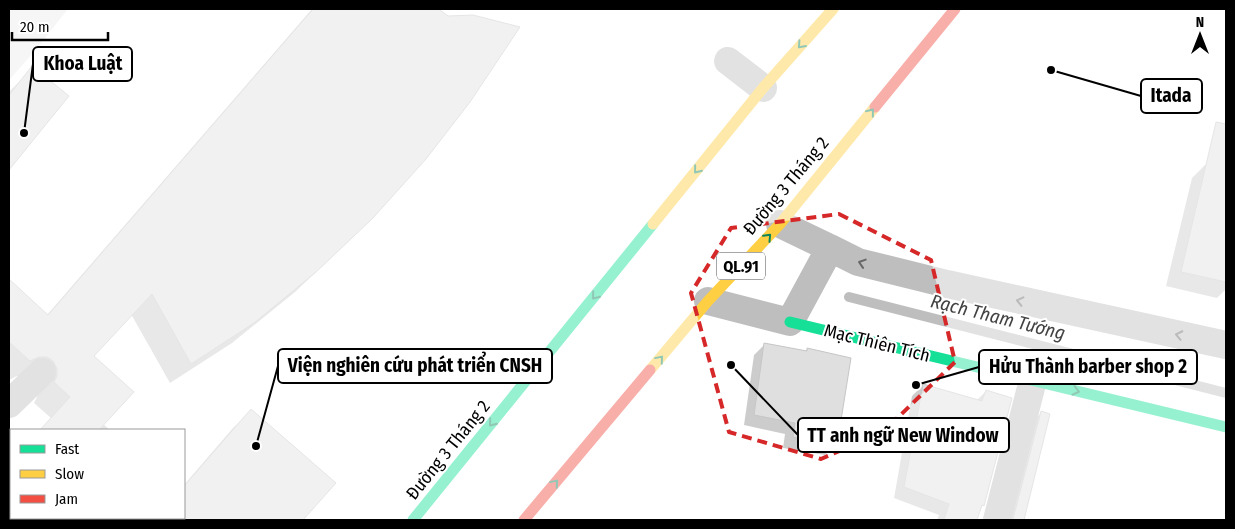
<svg xmlns="http://www.w3.org/2000/svg" width="1235" height="529" viewBox="0 0 1235 529" font-family="'Fira Sans Condensed',sans-serif">
	<style>
		.green { fill: #ebebeb }
		.shadow { fill: #0003 }
		.lines { fill: none; stroke-linecap: round; stroke-linejoin: round }
		.stream { stroke: #bebebe; stroke-width: 10 }
		.building { fill: #dfdfdf; stroke: #c6c6c6 }
		.street { stroke: #bebebe; stroke-width: 28 }
		.fast { stroke: #16e098; stroke-width: 11 }
		.slow { stroke: #ffcf43; stroke-width: 11 }
		.jam { stroke: #f24e42; stroke-width: 11 }
		.oneway { stroke: #0d865b }
		.oneway2 { stroke: #686868 }
		.marked { fill: none; stroke: #d62828; stroke-width: 4; stroke-dasharray: 10 6; stroke-linejoin: round }
		.labels { text-anchor: middle; dominant-baseline: central; stroke-width: 4; stroke-linejoin: round; paint-order: stroke }
		.shield { fill: #fff; stroke: #4c4c4c; stroke-width: 1 }
		.shield-label { font-size: 16px; font-weight: bold; fill: #000 }
		.street-label { font-size: 18px; fill: #000; stroke: #fff }
		.water-label { font-size: 19px; font-style: italic; fill: #434343; stroke: #fff }
		.leader { fill: none; stroke: #000; stroke-width: 2 }
		.callout-dot { fill: #000; stroke: #fff; stroke-width: 2 }
		.callout { fill: #fff; stroke: #000; stroke-width: 2 }
		.callout-label { font-size: 19px; text-anchor: middle; font-weight: bold; fill: #000 }
	</style>
	<rect width="100%" height="100%" fill="#fff"/>
	<path class="green" d="M9 9H68L33 53 9 80Z"/>
	<path class="shadow" d="M312 9H437L448 18 352 238 295 292 232 343 170 383 131 314 92 356 103 424 110 430H40L51 418 34 403 37 397 38 389 26 377 17 376 9 380V281L47 315Z
		M33 68 68 96 9 168V92Z
		M1207 163 1226 167V289L1217 298 1166 286 1192 178Z
		M765 344 805 352 807 349 836 444 825 455 783 448 785 434 744 425 754 355Z
		M923 385 977 400 986 391 983 505 979 509 976 520H937L939 515 894 498 912 396Z
		M251 411 334 483 302 520H153L156 518H184V485L233 428Z
		M1042 412 1049 414 1023 520H1006L1031 423Z
		M11 461V490L9 488V464Z"/>
	<g class="lines">
		<path class="stream" d="M849 297 1226 393"/>
	</g>
	<path class="building" d="M313 9H439L448 16 473 15 520 27 470 102 426 159 373 218 316 272 254 323 191 364 152 294 94 356 134 392 99 430H40L70 397 54 382 57 376V369L53 361 47 357H39L30 361 9 342V279L48 315Z
		M32 66 69 96 9 170V95Z
		M1216 122 1226 124V282L1181 272Z
		M764 343 807 351V348L851 358 837 445 793 437 795 423 754 415Z
		M923 384 982 401 986 390 1012 398 984 506 982 505 977 520H944L949 504 904 487Z
		M251 409 336 483 303 520H184V486Z
		M1041 411 1050 414 1024 520H1016L1013 519Z"/>
	<g class="lines">
		<path class="street" d="M728 61 763 88
			M830 248 858 262 947 284 1226 345
			M708 301 790 322 830 248 780 224
			M9 404 42 372
			M997 520 1033 380"/>
		<path class="fast" d="M790 322 1226 427
			M413 520 653 224"/>
		<path class="slow" d="M653 224 763 88 833 9
			M650 370 708 301 780 224 875 107"/>
		<path class="jam" d="M875 107 955 9
			M524 520 650 370"/>
	</g>
	<defs><path id="oneway-chevron" d="M-2-3.5L2.5 0L-2 3.5" fill="none" stroke-width="1.6" stroke-linecap="round" stroke-linejoin="round" transform="scale(1.25)"/></defs>
	<g class="oneway">
		<use href="#oneway-chevron" transform="translate(801 45) rotate(132)"/>
		<use href="#oneway-chevron" transform="translate(871 112) rotate(-51)"/>
		<use href="#oneway-chevron" transform="translate(697 170) rotate(129)"/>
		<use href="#oneway-chevron" transform="translate(768 237) rotate(-47)"/>
		<use href="#oneway-chevron" transform="translate(595 296) rotate(129)"/>
		<use href="#oneway-chevron" transform="translate(660 359) rotate(-50)"/>
		<use href="#oneway-chevron" transform="translate(1076 391) rotate(14)"/>
		<use href="#oneway-chevron" transform="translate(492 423) rotate(129)"/>
		<use href="#oneway-chevron" transform="translate(555 483) rotate(-50)"/>
	</g>
	<g class="oneway2">
		<use href="#oneway-chevron" transform="translate(862 263) rotate(-162)"/>
		<use href="#oneway-chevron" transform="translate(1020 301) rotate(-167)"/>
		<use href="#oneway-chevron" transform="translate(1179 335) rotate(-168)"/>
	</g>
	<path d="M0 0H1235V529H0ZM839 214 931 260 955 362 883 432 821 459 729 432 691 293 731 228Z" fill="#fff" fill-opacity=".55" fill-rule="evenodd"/>
	<path class="marked" d="M839 214 931 260 955 362 883 432 821 459 729 432 691 293 731 228Z"/>
	<g class="labels">
		<rect class="shield" x="717" y="252.5" width="48" height="27" rx="4"/>
		<g class="shield-label">
			<text x="741" y="266">QL.91</text>
		</g>
		<g class="street-label">
			<text transform="translate(786 186) rotate(-50)">Đường 3 Tháng 2</text>
			<text transform="translate(877 343) rotate(14)">Mạc Thiên Tích</text>
			<text transform="translate(448 450) rotate(-51)">Đường 3 Tháng 2</text>
		</g>
		<g class="water-label">
			<text transform="translate(998 317) rotate(14)">Rạch Tham Tướng</text>
		</g>
	</g>
	<path class="leader" d="M24 133L33 64M1051 70L1141 96M256 446L278 366M916 385L979 367M731 365L798 435"/>
	<g class="callout-dot">
		<circle cx="24" cy="133" r="5"/>
		<circle cx="1051" cy="70" r="5"/>
		<circle cx="256" cy="446" r="5"/>
		<circle cx="916" cy="385" r="5"/>
		<circle cx="731" cy="365" r="5"/>
	</g>
	<g class="callout">
		<rect x="33" y="47" width="99" height="34" rx="5"/>
		<rect x="1141" y="79" width="61" height="34" rx="5"/>
		<rect x="278" y="349" width="274" height="34" rx="5"/>
		<rect x="979" y="350" width="218" height="34" rx="5"/>
		<rect x="798" y="418" width="211" height="34" rx="5"/>
	</g>
	<g class="callout-label">
		<text x="83" y="70">Khoa Luật</text>
		<text x="1171" y="102">Itada</text>
		<text x="415" y="372">Viện nghiên cứu phát triển CNSH</text>
		<text x="1088" y="373">Hửu Thành barber shop 2</text>
		<text x="903" y="442">TT anh ngữ New Window</text>
	</g>
	<rect width="1235" height="529" fill="none" stroke="#000000" stroke-width="20"/>
	<rect x="10" y="429" width="175" height="90" fill="#ffffff" stroke="#999999"/>
	<rect x="20" y="445" width="25" height="8" fill="#16e098" stroke="#999999"/>
	<text x="55" y="454" font-size="15" fill="#000000">Fast</text>
	<rect x="20" y="470" width="25" height="8" fill="#ffcf43" stroke="#999999"/>
	<text x="55" y="479" font-size="15" fill="#000000">Slow</text>
	<rect x="20" y="495" width="25" height="8" fill="#f24e42" stroke="#999999"/>
	<text x="55" y="504" font-size="15" fill="#000000">Jam</text>
	<g transform="translate(1200 35)" stroke="#ffffff" stroke-width="4" paint-order="stroke">
	<path d="M0-4L9 19L0 12L-9 19Z" fill="#000000"/>
	<text y="-8" font-size="14" font-weight="bold" text-anchor="middle" fill="#000000">N</text>
	</g>
	<path d="M12 32v8h96v-8" fill="none" stroke="#000000" stroke-width="2.5"/>
	<text x="20" y="32" font-size="15" fill="#000000" stroke="#ffffff" stroke-width="4" paint-order="stroke">20 m</text>
</svg>
